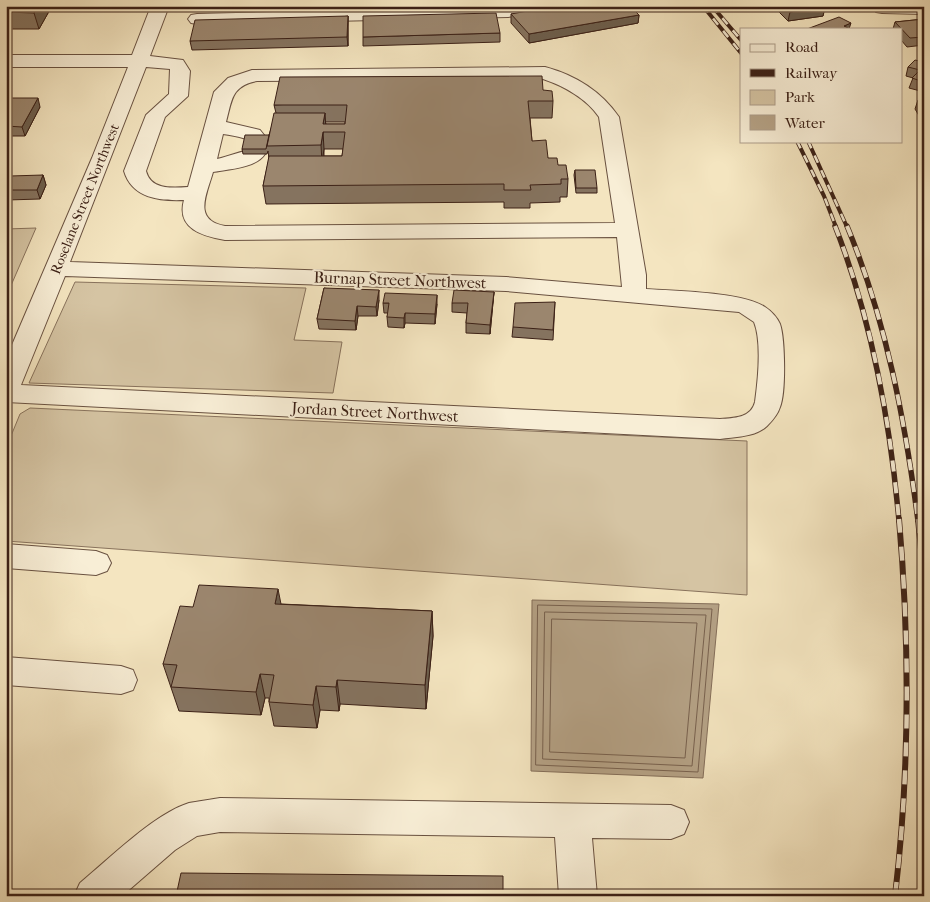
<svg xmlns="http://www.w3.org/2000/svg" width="930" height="902" viewBox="0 0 930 902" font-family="'IM FELL French Canon',serif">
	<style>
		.green { fill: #d5c4a3; stroke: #88725c }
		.water { fill: #b5a286; stroke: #846e59 }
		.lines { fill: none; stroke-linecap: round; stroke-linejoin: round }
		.shore { stroke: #78614e; stroke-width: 1 }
		.minor-casing { stroke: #695140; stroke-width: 2 }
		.minor { fill: #f8eed6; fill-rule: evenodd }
		.rail-far2-casing { stroke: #3b2016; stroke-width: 4 }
		.rail-far1-casing { stroke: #3b2016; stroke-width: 5.5 }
		.rail-casing { stroke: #3b2016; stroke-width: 6 }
		.rail-far2 { stroke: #f8eed6; stroke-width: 2.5; stroke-dasharray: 8; stroke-linecap: butt }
		.rail-far1 { stroke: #f8eed6; stroke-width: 4; stroke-dasharray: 11; stroke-linecap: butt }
		.rail { stroke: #f8eed6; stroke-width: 4.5; stroke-dasharray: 14; stroke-linecap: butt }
		.wall { fill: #85735f; stroke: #3b2016; fill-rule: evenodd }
		.shaded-wall { fill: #6c5e4d; stroke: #3b2016 }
		.building { fill: #9b866e; stroke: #3b2016 }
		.labels { text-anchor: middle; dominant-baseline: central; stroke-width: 4.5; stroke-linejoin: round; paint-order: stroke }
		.far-street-label { font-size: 14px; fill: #3b2016; stroke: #f8eed6 }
		.street-label { font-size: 16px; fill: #3b2016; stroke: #f8eed6 }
	</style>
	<rect width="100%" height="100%" fill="#f4e5c0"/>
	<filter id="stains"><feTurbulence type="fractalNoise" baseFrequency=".004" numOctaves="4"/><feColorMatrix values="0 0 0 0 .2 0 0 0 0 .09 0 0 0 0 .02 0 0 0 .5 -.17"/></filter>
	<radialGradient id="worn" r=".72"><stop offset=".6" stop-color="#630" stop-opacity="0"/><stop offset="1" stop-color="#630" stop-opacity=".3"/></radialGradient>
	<path class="green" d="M36 228 6 297V229Z
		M75 282 306 288 294 340 342 342 333 393 29 383Z
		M30 408 747 441V595L6 541V448L20 414Z"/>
	<path class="water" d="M532 600 719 604 703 778 531 771Z"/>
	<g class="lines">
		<path class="shore" d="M538 605 712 609 698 772 536 765Z
			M545 612 706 615 692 766 543 759Z
			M552 619 697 623 685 758 550 752Z"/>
		<g class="minor-casing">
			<path id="minor" d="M151 6H169L150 56 183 60 190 71 188 96 165 117 146 171C151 190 171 188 188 187L214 92 228 78 252 70 545 67C575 75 601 91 619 117L646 275V289C675 291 743 292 765 307 771 311 777 317 780 324 785 338 786 393 780 407 778 414 772 421 767 426 756 437 735 437 720 439L6 402V359L92 158 128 67H6V55H132ZM146 67 170 69 169 94 146 115 124 171C132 198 159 201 184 200 176 229 203 236 225 240L617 237 622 287 506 277 70 262ZM543 79C564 86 587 99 599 117L615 223 225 226C192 220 207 194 213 172 229 169 256 168 265 154L262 150C251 147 230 156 217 159L223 134C230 135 237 136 243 138 254 141 251 148 265 144L268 140 260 130 226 122C232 100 231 86 257 81ZM65 276 506 291 739 312 754 322C762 342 758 380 755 402 751 418 734 418 720 419L21 385Z
				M511 6H552L549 10 508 17 197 24 191 23 188 19 191 15 197 14Z
				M875 6H924V14L882 13 876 12 873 8Z
				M6 544 96 551 107 555 111 563 107 571 96 575 6 568Z
				M6 657 121 666 133 670 137 680 133 690 121 694 6 685Z
				M220 798 671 805 684 810 689 822 684 834 671 839 592 838 597 896H559L555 837 220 832 197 836 175 850 122 896H74L80 883C109 859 154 814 189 803 199 801 210 800 220 798Z"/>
		</g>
		<use href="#minor" class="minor"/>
		<g class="rail-far2-casing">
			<path id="rail-far2" d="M703 6 741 53
				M712 6 741 40
				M797 141 824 196 836 227
				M808 141 847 227"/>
		</g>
		<g class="rail-far1-casing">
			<path id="rail-far1" d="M835 226C872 320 890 420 899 521
				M847 226C886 320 905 420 918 521"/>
		</g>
		<g class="rail-casing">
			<path id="rail" d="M918 519 924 580
				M895 896C910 769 910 646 899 519
				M921 896 924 867"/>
		</g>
		<use href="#rail-far2" class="rail-far2"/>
		<use href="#rail-far1" class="rail-far1"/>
		<use href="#rail" class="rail"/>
	</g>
	<path class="wall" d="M6 6H52L39 29H6Z
		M773 6H824L825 7 823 16 788 21Z
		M511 14 639 15 638 23 529 43 511 23Z
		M348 16V46L192 50 190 41Z
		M924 19V45L907 47 901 40V29H893L895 22Z
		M500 33V42L363 46V37Z
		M924 62V92L909 88 913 78 906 76 908 67Z
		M543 90 553 101 552 118H530L532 141 548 158 558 165 568 179 567 197H560V202L530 203V208H504V202L266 204 263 186 269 159 268 151 267 154H243L242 149 269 135 276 113 274 105ZM325 122H345V124H326ZM324 149H343L342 156H324Z
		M6 98 40 107 25 136H6Z
		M918 100H924V124L915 109Z
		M575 170 597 188V193H576L574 175Z
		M43 175 46 185 40 199 7 200 6 184Z
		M324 288 379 300 377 316H358L356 330 319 329 317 319Z
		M494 292 490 334 466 333V323L467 313 452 312V303Z
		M555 302 553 340 512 337 513 327Z
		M383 303 437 304 435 324 405 323 404 328 388 327 387 317 388 313H384Z
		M281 604 432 611 433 636 426 709 340 704 339 711 320 710 317 728 274 726 269 702V698H265L261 715 179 711 163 664 193 607Z"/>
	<path class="shaded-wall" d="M38 6H52L39 29 34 13Z
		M825 7 823 16 788 21 790 12Z
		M639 15 638 23 529 43V34Z
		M348 16V46L347 37Z
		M851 23 849 29 844 26Z
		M38 98 40 107 25 136 22 127Z
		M325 113 326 130 323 124Z
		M323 132 324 149 322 163 321 145Z
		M43 175 46 185 40 199 37 190Z
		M379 290V300L377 316 376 307Z
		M494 292 493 302 490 334V325Z
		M437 295V304L435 324V314Z
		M357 306 358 316 356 330 355 321Z
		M405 313V323L404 328V318Z
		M278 589 283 614 275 604Z
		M432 611 433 636 426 709 425 685Z
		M260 674 265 698 261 715 256 692Z
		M337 680 340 704 339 711 336 687Z
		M316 686 320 710 317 728 313 705Z"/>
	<path class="building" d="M6 6H38L34 13 6 12Z
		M555 6H630L639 15 529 34 511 14Z
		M784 6H824L825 7 790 12Z
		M496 13 500 33 363 37V16Z
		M348 16 347 37 190 41 195 20Z
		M839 17 851 23 844 26 850 29H807Z
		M924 19V37L910 38 895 22Z
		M915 60 924 62V82L912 78 920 70 908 67Z
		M542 76 543 90 552 91 553 101H528L532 141 546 140 548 158H557L558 165H566L568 179H561V184L530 185 531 190H504V184L263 186 269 156H342L345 132H323L321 145 267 146 274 113H325L323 124H345L347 105H274L280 77Z
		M6 98H38L22 127 6 126Z
		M918 100H924V110Z
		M245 135H269L266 149H242Z
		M575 170H595L597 188H576Z
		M43 175 37 190H6V184L10 176Z
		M324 288 379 290 376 307 357 306 355 321 317 319Z
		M454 290 494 292 490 325 466 323 468 303H452Z
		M385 293 437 295 435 314 405 313 404 318 387 317 389 303H383Z
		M555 302 553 330 513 327 515 303Z
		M199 585 278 589 275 604 432 611 425 685 337 680 336 687 316 686 313 705 269 702 274 675 260 674 256 692 171 687 177 665 163 664 180 606 193 607Z
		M181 873 503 876V896H176Z"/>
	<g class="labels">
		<g class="far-street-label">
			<text transform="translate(85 199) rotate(-68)">Roselane Street Northwest</text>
		</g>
		<g class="street-label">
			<text transform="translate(400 280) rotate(2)">Burnap Street Northwest</text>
			<text transform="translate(375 412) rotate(3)">Jordan Street Northwest</text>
		</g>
	</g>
	<rect width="930" height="902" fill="none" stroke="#f4e5c0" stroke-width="25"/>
	<rect x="8" y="8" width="915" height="887" fill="none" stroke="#3b2016" stroke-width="2.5"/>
	<rect x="12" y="12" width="905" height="877" fill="none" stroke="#3b2016"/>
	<rect x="740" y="28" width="162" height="115" fill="#f8eed6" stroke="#ac9c89"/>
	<rect x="750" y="44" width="25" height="8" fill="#f8eed6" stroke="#ac9c89"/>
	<text x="785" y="52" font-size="15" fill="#3b2016">Road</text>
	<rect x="750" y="69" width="25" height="8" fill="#3b2016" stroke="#ac9c89"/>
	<text x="785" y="78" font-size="15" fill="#3b2016">Railway</text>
	<rect x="750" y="90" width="25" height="15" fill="#d5c4a3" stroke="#ac9c89"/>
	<text x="785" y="102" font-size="15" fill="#3b2016">Park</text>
	<rect x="750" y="115" width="25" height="15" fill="#b5a286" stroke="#ac9c89"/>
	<text x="785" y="128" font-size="15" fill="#3b2016">Water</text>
	<rect width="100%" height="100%" filter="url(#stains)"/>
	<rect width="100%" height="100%" fill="url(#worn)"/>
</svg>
